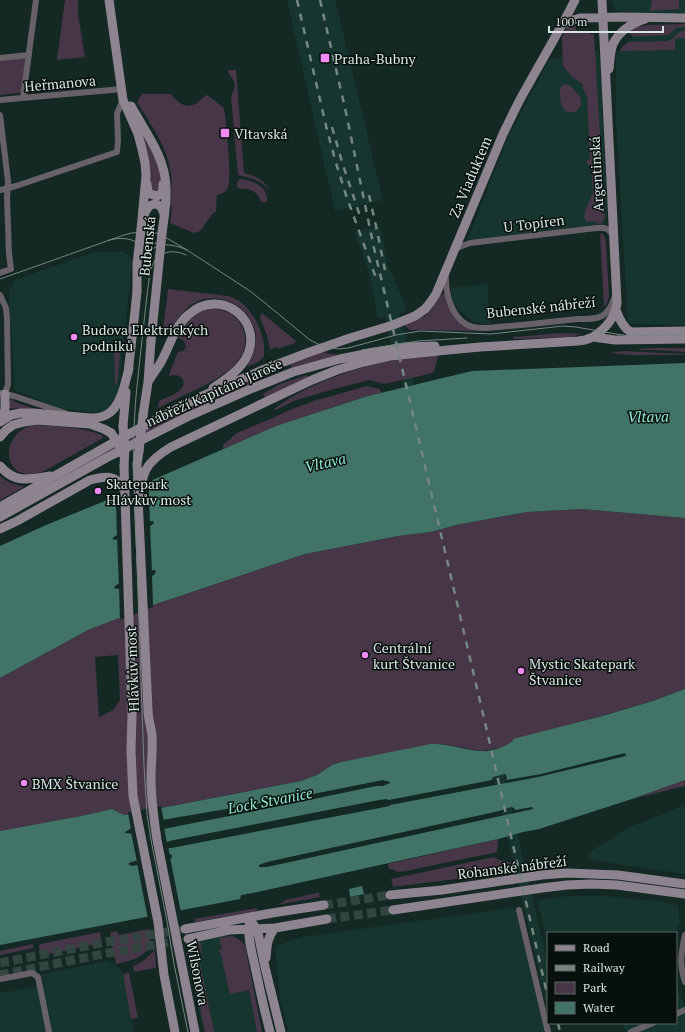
<svg xmlns="http://www.w3.org/2000/svg" width="685" height="1032" viewBox="0 0 685 1032" font-family="'PT Serif',serif">
	<style>
		.built { fill: #17352f }
		.green { fill: #473648; fill-rule: evenodd }
		.water { fill: #417367; fill-rule: evenodd }
		.pier { fill: #142924 }
		.lines { fill: none; stroke-linecap: round; stroke-linejoin: round }
		.secondary-tunnel { stroke: #324540; stroke-width: 9; stroke-dasharray: 9 4.5; stroke-linecap: butt }
		.street { stroke: #686268; stroke-width: 6 }
		.secondary { stroke: #8e848f; stroke-width: 9 }
		.tram { stroke: #768682; stroke-width: 1 }
		.rail { stroke: #768682; stroke-width: 2.5; stroke-dasharray: 7 7; stroke-linecap: butt }
		.secondary-bridge { stroke: #8e848f; stroke-width: 9 }
		.poi-dot { fill: #f08bf6; stroke: #07100d; stroke-width: 1.5 }
		.labels { text-anchor: middle; dominant-baseline: central; stroke-width: 3; stroke-linejoin: round; paint-order: stroke }
		.poi-label { font-size: 14px; fill: #d9e5e2; stroke: #07100d; text-anchor: start }
		.street-label { font-size: 14px; fill: #d9e5e2; stroke: #07100d }
		.water-label { font-size: 15px; font-style: italic; fill: #92e6d2; stroke: #07100d }
	</style>
	<rect width="100%" height="100%" fill="#142924"/>
	<path class="built" d="M287 0H335L383 200 335 211Z
		M612 0H685V13L650 14 616 11Z
		M685 27V325L628 324 616 117V54L636 34 657 28Z
		M599 49 607 208 605 223 479 239H468L507 139 549 60Z
		M380 226 387 263 403 300 406 311 400 314 413 371 411 372 548 966V1011L400 374H397L385 317 378 318 369 272 355 232Z
		M95 252H123L128 255 132 260 118 395 110 408 101 413 57 408 15 390 9 292 15 280Z
		M488 284 489 291 487 293 491 325 474 322 458 310 453 300 451 288Z
		M685 805V874L591 860 588 853 628 828Z
		M568 896H600L656 901 678 905 680 922 676 933H548V943L537 900Z
		M511 908 523 913 546 1032H289L280 998 275 946 303 937Z
		M221 936H233L242 942 245 946 262 1032H204L186 953 189 947 198 940Z
		M108 961 119 968 123 974 134 1032H0V993L44 986 42 974Z
		M676 987 685 1008V1032H626L622 1023H676Z"/>
	<path class="green" d="M65 0H78V15L85 57 57 60Z
		M652 0H679V9L650 11Z
		M575 24 576 30 579 31H589L591 35 594 34 605 217 602 223 599 224 594 221 588 222 585 220C583 211 588 206 591 198V195H593L591 166 588 165 586 161 590 160 587 96 582 87 583 85 575 78 574 79 563 66 562 38C564 31 568 26 575 24Z
		M685 24V27L676 28 669 35 634 37 631 35 628 31 637 27 648 25Z
		M682 31H685V38H675V50L620 51 623 46 628 42 668 41C674 39 676 33 682 31Z
		M24 58 25 60 22 91 19 93 0 95V60Z
		M228 70H236L244 173C255 176 264 179 269 190 264 184 258 180 250 178 246 176 242 177 238 175L231 97C233 91 237 86 233 80 231 76 229 75 228 70Z
		M564 84C569 84 571 86 574 90 576 92 579 95 580 97 586 111 566 120 561 104 560 99 560 93 560 88Z
		M142 94H171C177 102 186 110 197 103 200 101 203 97 207 95L223 107 225 114C226 127 233 181 227 189 225 193 220 194 217 195L216 212H214L200 231 194 233 170 223 172 207 170 206C171 196 172 185 171 175 168 147 151 125 137 102Z
		M136 121 154 150 161 174V190L153 192Z
		M240 179C253 180 269 187 267 202H261C259 195 254 190 247 189 242 188 241 190 237 187V182Z
		M600 234H603L605 238 606 243 609 296 607 303 605 306H604Z
		M168 289 228 296C248 301 261 325 264 344 264 348 264 353 264 357L258 362 247 367C252 358 256 349 256 338 255 308 220 289 194 303 182 310 175 322 168 333L163 330Z
		M442 294H445C450 314 456 322 475 331L410 330 404 325 425 316 431 310Z
		M212 308C226 310 238 315 243 329 255 362 215 381 191 392 180 397 169 402 158 408L159 401C164 398 178 394 181 389 188 381 180 372 169 376L171 369 178 352 183 351 186 347 184 341 178 338 181 333 180 332 193 316 202 311Z
		M262 313 296 341 295 343 278 349 277 347 270 350 267 336 260 317Z
		M562 333 582 334 570 337 514 339 513 337Z
		M116 345H121L117 384 113 383H114L115 382 114 347Z
		M656 348H685V352L655 350H640L639 349Z
		M624 351 685 354V355H632L609 353Z
		M321 352 332 354 342 355 293 370 290 364Z
		M438 355 437 360 434 372 429 374 384 384 369 380 323 392 294 401 276 410 274 409C317 377 384 357 438 355Z
		M307 375 309 379 266 399 263 394 280 384Z
		M251 379 253 384 21 502 13 504C76 469 138 431 204 400 219 393 235 386 251 379Z
		M367 386 380 389 381 393 368 396 277 426 223 449V445L237 433 275 417 289 410 317 400Z
		M13 398V401L38 410 8 408V402Z
		M35 425C57 426 80 427 102 435L103 438C89 446 76 453 62 461 54 465 47 471 38 473 0 482 0 430 35 425Z
		M0 476C7 482 14 485 23 486L24 487 0 500Z
		M582 509 685 518V689L653 701 513 741 504 747 482 751 442 744 341 762 332 765 317 775 301 781 125 815 122 814 112 809 81 816 0 831V678L88 630 156 604 305 554 398 536 431 532 456 525 527 512ZM118 655 120 700 113 710 99 717 95 657Z
		M685 780V786L632 799Z
		M498 839 497 852 406 871 398 872 392 869H389L388 864Z
		M494 857 499 860 512 863 514 872 504 874 497 872 464 878 393 887 391 879Z
		M317 893H319L320 897 277 905 286 900Z
		M257 908V911L195 922 194 919Z
		M149 929C149 932 150 936 150 939 151 957 129 961 116 964L110 933 116 931 119 935Z
		M100 932 102 943 40 956 39 946 40 944Z
		M232 936C238 938 242 941 245 946L262 1032H257L249 990 230 994 221 955 219 950 222 949 219 938Z
		M200 941 202 950 200 953 199 959 214 1032H205L194 978 186 953 190 951 189 947Z
		M33 944V948L0 955V951Z
		M155 950 156 968 134 972 133 966 142 962Z
		M129 973 138 1018 131 1019 123 974Z"/>
	<path class="water" d="M685 363V518L582 509 527 512 456 525 431 532 398 536 305 554 156 604 88 630 0 678V546L46 525 100 503 276 426 368 396 472 371ZM151 521H153L154 523 152 525 116 540 112 539 115 536ZM153 570H155L156 572 154 575 118 589 114 588 116 585Z
		M685 689V780L632 799 539 829 523 832 498 839 253 893 242 895H241L240 899 0 945V831L81 816 112 809 122 814 125 815 301 781 317 775 332 765 341 762 431 744C448 743 464 750 481 751 492 752 504 747 513 741V739L602 716 653 701ZM625 753 626 756 538 777 390 805V806L171 848 132 851 174 840 379 800 386 799 389 800 492 780 493 777 505 774 506 775 507 778 506 780 541 774ZM383 780 390 782V783L383 786H376L290 804 138 834 125 833V832L138 824 303 796ZM511 807 514 808 515 810 532 807 533 809 267 867H259V865L267 862 499 811ZM169 854 172 855V857L170 859 132 866 128 864 131 862Z
		M362 886 364 894 350 897 349 889Z"/>
	<path class="pier" d="M189 462 152 479 149 486V494L150 523 117 537 116 501 114 496 108 499 107 498Z
		M150 524 152 573 119 586 117 538Z
		M152 574 153 607 120 620 119 587Z
		M161 806 164 822 138 826 131 830 128 812Z
		M164 827 167 844 152 848 168 846 170 856 137 862 131 832H138Z
		M170 857 181 913 148 919 137 863Z"/>
	<g class="lines">
		<path class="secondary-tunnel" d="M324 905 390 895
			M327 919 393 910
			M0 963 106 942 185 929
			M0 975 108 953 188 939"/>
		<path class="street" d="M0 58 29 55
			M23 98 36 0
			M0 100 122 89
			M0 115 8 181 7 198 9 254 11 269 0 273
			M0 190 16 186 117 152 118 140 117 114 118 111 123 100
			M454 249 470 243 596 228C604 227 609 228 613 236
			M446 273C445 292 451 321 473 327 481 329 490 328 498 327 515 326 532 324 550 322 559 321 568 320 577 319 586 319 594 320 602 316 609 312 612 304 615 296
			M0 295 6 308 7 318 8 384 5 394
			M0 393 14 396 65 413
			M519 910 548 1032
			M685 935C681 954 679 963 685 982
			M0 979 32 973 38 977 49 1032
			M676 1014 685 1010
			M631 1032 653 1023"/>
		<path class="secondary" d="M109 0 123 100 138 134 142 149 145 163 146 176 141 230
			M562 25 570 21 580 18 621 17 685 18
			M609 69C610 61 610 52 613 44 619 31 633 23 645 19
			M131 106C145 132 165 156 166 187 167 202 164 218 162 233
			M147 184 148 191 150 194 157 196 161 194 163 190V184
			M144 216C148 202 160 199 164 214
			M616 310C619 318 623 328 631 332L685 331
			M593 337C605 329 615 319 617 303L602 0
			M128 373 135 311 137 291
			M148 382C152 375 157 369 161 362 170 346 174 327 188 315 221 285 267 322 245 360 237 372 225 380 213 388
			M143 415 148 382 151 341
			M2 420 5 409V394
			M0 422 11 415 21 413H33L90 418C96 418 101 418 106 415 121 408 125 383 129 368
			M123 426 126 392
			M0 437 6 430 13 425 24 422 37 420 90 424 104 429 111 433
			M0 466C15 484 29 479 50 476
			M124 466 132 714 131 751 133 796 158 922 164 975 175 1032
			M138 484 137 464 139 451
			M138 497C142 568 145 639 148 710 148 719 151 727 152 735 153 749 151 764 151 778 151 799 154 820 157 840L195 1032
			M139 503C142 473 144 463 171 447L312 380 337 370 364 362 390 356 448 350 480 347 578 341 585 340 593 337 615 340 685 339
			M0 507 127 435 167 414 198 398 265 369 307 353 350 338 393 325 415 316 425 309 430 303 436 294 503 134C511 118 518 102 527 87 543 58 560 30 575 0
			M0 517 106 458 187 417 253 388 293 372 340 359 375 352 406 347 435 346
			M0 529 17 521 90 480C104 476 117 474 124 490
			M390 895 442 890 542 875 567 873 618 875 685 884
			M393 910 542 888 567 885 591 884 617 885 685 894
			M249 925C248 938 251 950 254 962 259 986 264 1009 270 1032
			M254 925 258 933 265 967 281 1032
			M185 929 272 913 324 905
			M188 939 229 930 275 928 327 919
			M266 958C267 945 267 938 275 928"/>
		<path class="tram" d="M109 240C126 236 142 239 149 258 152 269 148 283 147 295 144 322 141 349 138 377 134 410 133 444 134 478L144 766 147 814 151 840 167 921 174 964 188 1032
			M135 242H151L163 245
			M147 259C152 239 173 244 187 250
			M151 269C156 252 171 248 186 255
			M0 279 124 235 132 233 145 232 156 233 165 237 187 250 250 291 265 303 310 340 320 345 327 347 338 349 348 348 396 335 420 331 491 334 563 326 576 327 616 334 630 336 685 335
			M362 350 418 341 467 338"/>
		<path class="rail" d="M297 0 327 130 336 163 346 195 376 278
			M320 0 345 108 374 248 487 731 548 998
			M332 127 342 162 360 216
			M369 195 376 226 385 270
			M558 1023 560 1032"/>
		<path class="secondary-bridge" d="M137 291V264L141 230
			M151 341 162 233
			M123 426 125 447 124 466
			M111 433 119 444 121 453
			M139 451 143 415"/>
	</g>
	<g class="poi-dot">
		<rect x="320" y="53" width="10" height="10" rx="2"/>
		<rect x="220" y="128" width="10" height="10" rx="2"/>
		<circle cx="74" cy="337" r="4"/>
		<circle cx="98" cy="491" r="4"/>
		<circle cx="365" cy="655" r="4"/>
		<circle cx="521" cy="671" r="4"/>
		<circle cx="24" cy="783" r="4"/>
	</g>
	<g class="labels">
		<g class="poi-label">
			<text x="334" y="58">Praha-Bubny</text>
			<text x="234" y="133">Vltavská</text>
			<text x="82" y="329">Budova Elektrických<tspan x="82" dy="16">podniků</tspan></text>
			<text x="106" y="483">Skatepark<tspan x="106" dy="16">Hlávkův most</tspan></text>
			<text x="373" y="647">Centrální<tspan x="373" dy="16">kurt Štvanice</tspan></text>
			<text x="529" y="663">Mystic Skatepark<tspan x="529" dy="16">Štvanice</tspan></text>
			<text x="32" y="783">BMX Štvanice</text>
		</g>
		<g class="street-label">
			<text transform="translate(60 83) rotate(-5)">Heřmanova</text>
			<text transform="translate(596 174) rotate(-93)">Argentinská</text>
			<text transform="translate(470 177) rotate(-67)">Za Viaduktem</text>
			<text transform="translate(534 223) rotate(-7)">U Topíren</text>
			<text transform="translate(147 246) rotate(-84)">Bubenská</text>
			<text transform="translate(541 307) rotate(-6)">Bubenské nábřeží</text>
			<text transform="translate(214 392) rotate(-24)">nábřeží Kapitána Jaroše</text>
			<text transform="translate(132 669) rotate(-92)">Hlávkův most</text>
			<text transform="translate(512 867) rotate(-7)">Rohanské nábřeží</text>
			<text transform="translate(198 973) rotate(79)">Wilsonova</text>
		</g>
		<g class="water-label">
			<text transform="translate(648 416) rotate(-1)">Vltava</text>
			<text transform="translate(325 462) rotate(-13)">Vltava</text>
			<text transform="translate(270 800) rotate(-11)">Lock Stvanice</text>
		</g>
	</g>
	<rect x="547" y="932" width="130" height="92" fill="#07100d" stroke="#5b6562"/>
	<rect x="555" y="945" width="20" height="6" fill="#8e848f" stroke="#5b6562"/>
	<text x="583" y="952" font-size="12" fill="#d9e5e2">Road</text>
	<rect x="555" y="965" width="20" height="6" fill="#768682" stroke="#5b6562"/>
	<text x="583" y="972" font-size="12" fill="#d9e5e2">Railway</text>
	<rect x="555" y="982" width="20" height="12" fill="#473648" stroke="#5b6562"/>
	<text x="583" y="992" font-size="12" fill="#d9e5e2">Park</text>
	<rect x="555" y="1002" width="20" height="12" fill="#417367" stroke="#5b6562"/>
	<text x="583" y="1012" font-size="12" fill="#d9e5e2">Water</text>
	<path d="M549 26v6h114v-6" fill="none" stroke="#d9e5e2" stroke-width="2"/>
	<text x="555" y="26" font-size="12" fill="#d9e5e2" stroke="#07100d" stroke-width="3" paint-order="stroke">100 m</text>
</svg>
